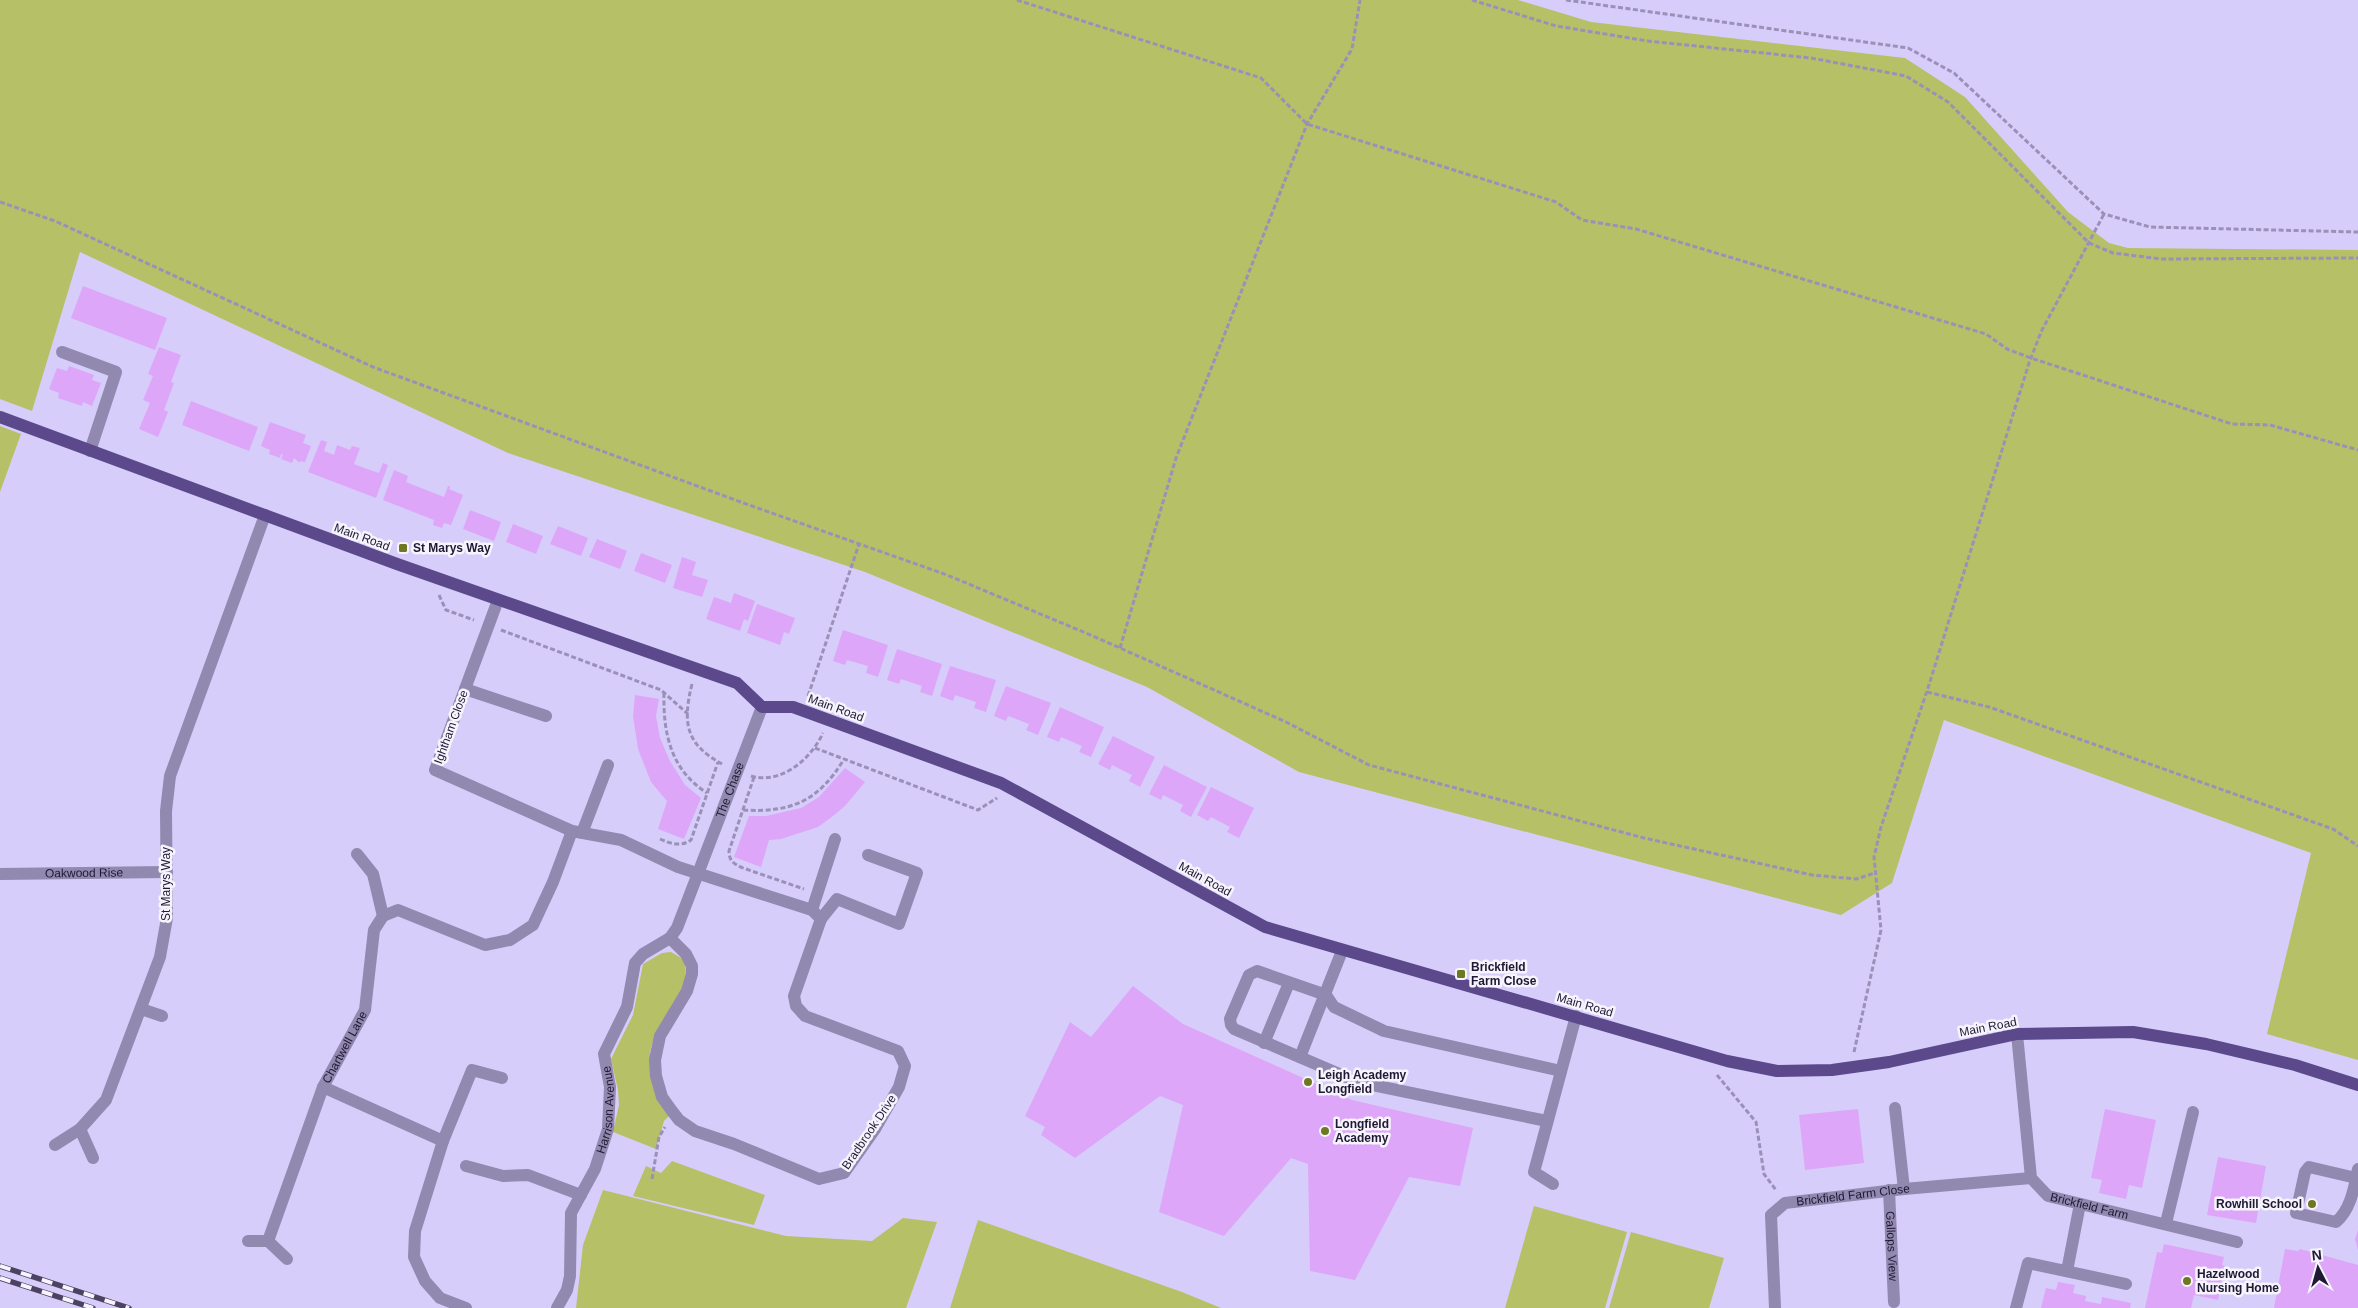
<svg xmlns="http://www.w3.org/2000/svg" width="2358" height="1308" viewBox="0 0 2358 1308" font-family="Arial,sans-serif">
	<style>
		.green { fill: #b6c066 }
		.building { fill: #dda6f8 }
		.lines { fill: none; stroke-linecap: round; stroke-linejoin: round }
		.path { stroke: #9a90b8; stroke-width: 3; stroke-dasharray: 5 2.5; stroke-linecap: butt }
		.minor { stroke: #9189af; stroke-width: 12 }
		.major { stroke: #5b498c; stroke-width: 12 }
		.rail-casing { stroke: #4c4363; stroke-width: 5.5 }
		.rail { stroke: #f6f4fc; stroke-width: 4; stroke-dasharray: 11; stroke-linecap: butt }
		.poi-dot { fill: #6f7720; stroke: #f6f4fc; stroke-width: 2 }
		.labels { text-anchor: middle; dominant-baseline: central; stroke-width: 5; stroke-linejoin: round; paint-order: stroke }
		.street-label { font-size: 12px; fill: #201834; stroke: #f6f4fc }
		.poi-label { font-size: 12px; font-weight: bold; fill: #201834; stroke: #f6f4fc; text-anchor: start }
	</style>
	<rect width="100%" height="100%" fill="#d7cdfb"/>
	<path class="green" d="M0 0H1518L1591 22 1905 58 1965 97 2068 212 2109 243 2128 248 2358 250V1060L2267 1034 2311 853 1944 720 1892 883 1841 915 1299 772 1147 687 865 572 508 453 80 252 32 411 0 399Z
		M0 426 21 434 0 492Z
		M671 952 683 959C698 991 650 1022 650 1057 650 1070 664 1102 669 1116L664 1121 656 1149 613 1132 619 1105 618 1090 611 1059 633 1015 643 964 662 953Z
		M672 1161 765 1195 754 1225 633 1196 646 1166 661 1173Z
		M603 1190 786 1236 872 1241 903 1218 937 1222 906 1308H576L583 1245Z
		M1534 1206 1627 1232 1605 1308H1505Z
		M978 1220 1182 1292 1221 1308H950Z
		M1631 1232 1724 1258 1709 1308H1609Z"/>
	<path class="building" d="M83 286 167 318 155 350 71 318Z
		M159 347 181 355 171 382 174 383 164 410 168 412 158 437 139 429 150 403 143 400 153 376 148 374Z
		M69 366 94 375 92 380 101 383 92 406 83 402 82 406 58 398 59 393 49 389 57 368 67 371Z
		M191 401 258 427 249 451 182 425Z
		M270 422 306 435 303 443 311 446 305 462 300 461V463L294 458 292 463 281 459 283 455 281 454 280 458 269 454 270 450 261 446Z
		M321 440 327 442 324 451 334 455 337 445 350 450 352 446 360 448 354 464 367 469 379 473 383 463 388 465 376 498 308 472Z
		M394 470 408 476 406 482 444 497 448 486H450L449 489 463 495 451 525 444 523 442 528 433 525 434 520 383 500Z
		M470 510 501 522 494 541 463 529Z
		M513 524 543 536 536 554 506 542Z
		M558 526 588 538 581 556 550 544Z
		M597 539 627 551 620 569 589 557Z
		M641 553 672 565 665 583 634 571Z
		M682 557 696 562 692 575 708 580 702 597 673 588Z
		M734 593 755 601 748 621 744 619 740 631 706 619 714 597 731 603Z
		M757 604 795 618 789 634 784 632 780 645 747 633Z
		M843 630 888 645 878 677 866 673 868 666 847 660 845 665 833 661Z
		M897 649 942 664 932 696 920 692 922 686 901 679 899 684 887 680Z
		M950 666 996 680 986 712 974 708 976 702 955 695 953 701 940 696Z
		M1006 686 1051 703 1038 735 1026 730 1029 724 1008 716 1006 721 994 716Z
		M635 695 659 699 656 716 660 738 670 761 685 785 701 798 684 839 658 829 667 801 651 782 638 749 633 716Z
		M1060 707 1104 727 1091 757 1079 752 1082 746 1061 737 1059 742 1047 737Z
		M1113 736 1155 757 1140 787 1129 781 1132 775 1112 765 1110 770 1098 764Z
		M1164 765 1207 787 1191 817 1180 811 1183 805 1163 795 1161 800 1149 794Z
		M845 768 865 782 845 806 833 816 818 827 781 839 769 840 761 867 734 857 749 816H766L801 808 819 797Z
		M1211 787 1254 808 1239 838 1227 832 1230 827 1211 817 1208 821 1197 815Z
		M1133 986 1183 1024 1352 1100 1473 1128 1460 1186 1409 1177 1355 1280 1310 1271 1308 1164 1291 1158 1224 1236 1159 1212 1183 1105 1160 1096 1075 1158 1041 1135 1045 1127 1025 1116 1070 1022 1091 1037Z
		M1858 1109 1864 1163 1805 1170 1799 1115Z
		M2105 1109 2156 1120 2142 1188 2129 1185 2126 1199 2099 1193 2102 1180 2091 1178Z
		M2218 1157 2266 1166 2256 1223 2207 1215Z
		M2358 1230V1250L2355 1239Z
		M2164 1244 2224 1257 2222 1265 2225 1266 2218 1300 2194 1295 2191 1308H2145L2157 1252 2162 1253Z
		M2285 1249 2298 1251 2300 1249 2358 1265V1308H2274Z
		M2058 1282 2075 1285 2073 1293 2086 1296 2085 1301 2101 1304 2102 1297 2131 1303 2130 1308H2041L2046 1288 2056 1290Z"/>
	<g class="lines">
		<path class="path" d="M1017 0 1261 78 1307 124 1556 202 1582 220 1636 229 1986 334 2007 349 2031 358 2232 424 2270 425 2358 450
			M1472 0 1556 26 1648 41 1811 58 1906 76 1948 102 2089 243 2113 253 2161 259 2358 258
			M1566 0 1908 48 1954 73 2104 214 2150 227 2358 232
			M0 202 55 221 373 367 749 505 947 575 1093 636 1286 722 1369 765 1644 838 1812 875 1856 879 1875 873
			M439 595 446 610 474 620
			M501 630 661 690 688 714
			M1120 648 1176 458 1307 124 1352 49 1360 0
			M692 684C682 724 686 745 724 765
			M1927 692 1989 707 2333 829 2358 846
			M664 693C663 734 671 770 707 793
			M808 696 859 544
			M815 748 978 810 997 798
			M751 776C781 785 811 759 823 733
			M754 777 729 851C729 861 734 864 743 868L804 889
			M743 810C791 813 819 801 844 759
			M660 839C671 844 681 847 691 840L718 762
			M1854 1052 1881 930 1874 857 1881 827 1928 688 2029 363 2041 332 2104 214
			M1717 1075 1756 1122 1764 1174 1776 1190
			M652 1179 659 1137 665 1127"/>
		<g class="minor">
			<path d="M62 352 116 372 90 451"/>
			<path d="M498 600 435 770 572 831 621 840 678 867 812 910 821 919 794 996 796 1006 805 1016 898 1051 905 1066 899 1087 875 1129 844 1173 819 1179 734 1144 695 1131 679 1120 672 1111 662 1097 656 1076 655 1060 660 1036 687 991 692 974V966L686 954 670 938"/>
			<path d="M465 689 546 716"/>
			<path d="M582 833 608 765"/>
			<path d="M357 854 373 874 383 916"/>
			<path id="s1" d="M0 874 167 872"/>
			<path d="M812 910 835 839"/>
			<path d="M821 919 837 899 899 924 917 873 868 855"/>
			<path d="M141 1009 162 1016"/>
			<path id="s2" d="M2017 1034 2031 1178 2048 1196 2237 1242"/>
			<path d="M1264 1043 1289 983"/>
			<path d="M1300 1057 1342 951"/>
			<path d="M323 1087 443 1141"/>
			<path d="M1895 1108 1904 1189"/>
			<path d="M1547 1121 1358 1082 1234 1029 1231 1025 1230 1019 1249 975 1257 971 1326 995 1334 1007 1384 1031 1561 1071"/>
			<path d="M80 1129 93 1158"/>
			<path d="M55 1145 80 1129 106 1100 160 957 167 918 166 811 170 776 265 515"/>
			<path d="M466 1166 503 1176 528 1175 581 1195"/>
			<path d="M2356 1178 2309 1167 2305 1172 2296 1213 2336 1222C2351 1209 2354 1188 2358 1169"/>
			<path d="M1553 1184 1534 1172 1576 1016"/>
			<path id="s3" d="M1889 1190 1894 1302"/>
			<path d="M2166 1223 2193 1112"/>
			<path d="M248 1241H268L287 1259"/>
			<path id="s4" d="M268 1241 323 1087 365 1010 374 930 383 916 398 910 485 945 510 940 533 925 553 882 572 831"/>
			<path d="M2067 1271 2080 1204"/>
			<path d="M466 1308 440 1298 425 1281 414 1257 415 1231 443 1141 472 1070 502 1078"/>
			<path id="s5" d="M557 1308 567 1290 570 1276 571 1213 595 1169 608 1129 610 1087 604 1054 627 1007 635 963 643 954 670 938 677 928 762 707"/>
			<path id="s6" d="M1775 1308 1771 1215 1785 1203 1904 1189 2031 1178"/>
			<path d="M2016 1308 2028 1263 2126 1284"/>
		</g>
		<path class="major" d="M0 417 397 564 737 683 762 707H793L1001 783 1265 927 1727 1061 1777 1071 1832 1070 1889 1062 2017 1034 2133 1032 2206 1044 2295 1065 2358 1085"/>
		<g class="rail-casing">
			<path id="rail" d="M0 1266 129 1308
				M0 1278 93 1308"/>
		</g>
		<use href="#rail" class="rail"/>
	</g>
	<g class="poi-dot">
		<rect x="398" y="543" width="10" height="10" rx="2.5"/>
		<rect x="1456" y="969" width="10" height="10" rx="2.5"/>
		<circle cx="1308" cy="1082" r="5"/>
		<circle cx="1325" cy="1131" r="5"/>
		<circle cx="2312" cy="1204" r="5"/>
		<circle cx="2187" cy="1281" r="5"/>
	</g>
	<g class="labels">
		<g class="street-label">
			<text transform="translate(362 537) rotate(20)">Main Road</text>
			<text transform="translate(836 708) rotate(20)">Main Road</text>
			<text transform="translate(451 727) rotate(-70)">Ightham Close</text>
			<text stroke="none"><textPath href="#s5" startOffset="566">The Chase</textPath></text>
			<text stroke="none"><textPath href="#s1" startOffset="84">Oakwood Rise</textPath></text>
			<text transform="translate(1205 879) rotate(29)">Main Road</text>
			<text transform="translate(166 884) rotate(-90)">St Marys Way</text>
			<text transform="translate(1585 1005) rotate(16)">Main Road</text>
			<text transform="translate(1988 1027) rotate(-11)">Main Road</text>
			<text stroke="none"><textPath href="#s4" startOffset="209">Chartwell Lane</textPath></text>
			<text stroke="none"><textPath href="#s5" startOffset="209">Harrison Avenue</textPath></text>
			<text transform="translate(869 1132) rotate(-56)">Bradbrook Drive</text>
			<text stroke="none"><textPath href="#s6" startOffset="180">Brickfield Farm Close</textPath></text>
			<text stroke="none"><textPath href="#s2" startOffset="212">Brickfield Farm</textPath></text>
			<text stroke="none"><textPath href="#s3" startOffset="56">Gallops View</textPath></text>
		</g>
		<g class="poi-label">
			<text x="413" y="548">St Marys Way</text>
			<text x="1471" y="967">Brickfield<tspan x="1471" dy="14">Farm Close</tspan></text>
			<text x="1318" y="1075">Leigh Academy<tspan x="1318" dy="14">Longfield</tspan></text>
			<text x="1335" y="1124">Longfield<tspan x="1335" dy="14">Academy</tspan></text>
			<text x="2302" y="1204" text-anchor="end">Rowhill School</text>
			<text x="2197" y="1274">Hazelwood<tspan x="2197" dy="14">Nursing Home</tspan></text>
		</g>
	</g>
	<g transform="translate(2318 1268) rotate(354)" stroke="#f6f4fc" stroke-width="4" paint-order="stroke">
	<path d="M0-4L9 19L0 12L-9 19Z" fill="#201834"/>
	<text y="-8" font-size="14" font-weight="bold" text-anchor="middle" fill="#201834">N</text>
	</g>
</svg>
